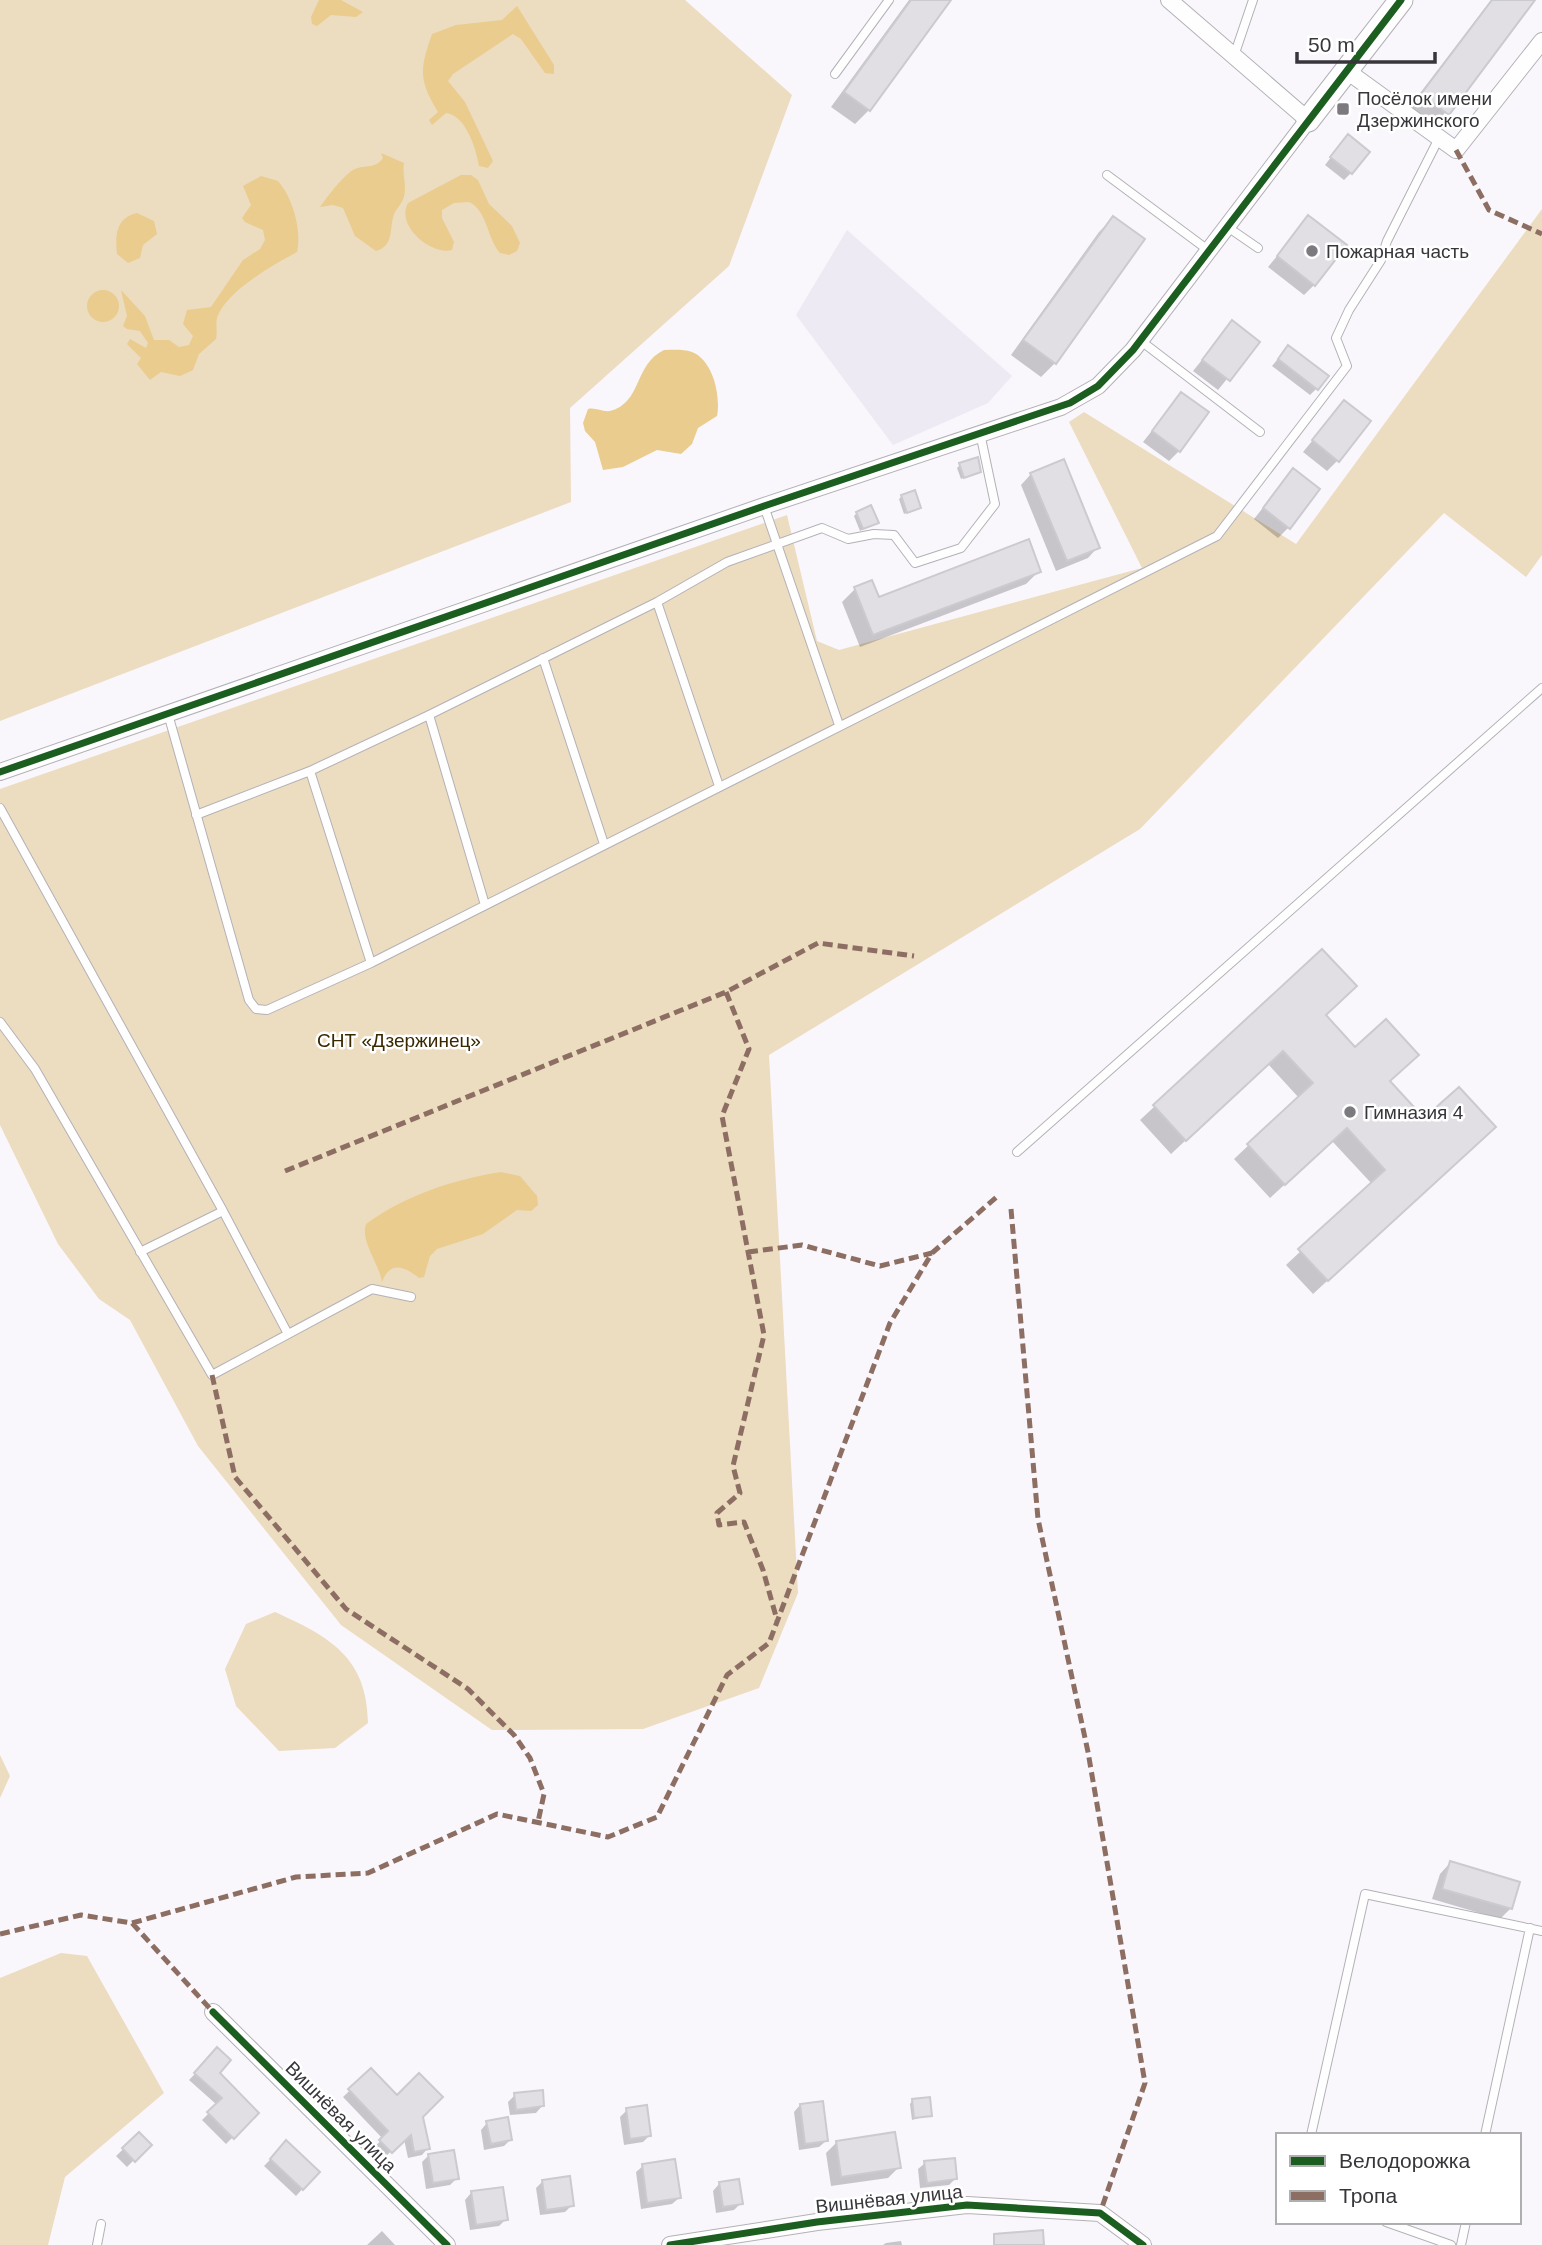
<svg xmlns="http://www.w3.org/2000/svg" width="1542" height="2245" viewBox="0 0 1542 2245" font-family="Arial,sans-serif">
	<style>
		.built { fill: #edeaf4 }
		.green { fill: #ecdcc0 }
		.water { fill: #eacc8e }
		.shadow { fill: #0003 }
		.building { fill: #e1dfe4; stroke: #cbcace; stroke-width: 2 }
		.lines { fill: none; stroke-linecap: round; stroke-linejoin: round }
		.lane-casing { stroke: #b3b1b6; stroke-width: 10 }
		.street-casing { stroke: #b3b1b6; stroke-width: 18 }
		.secondary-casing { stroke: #b3b1b6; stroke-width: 25 }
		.lane { stroke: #fefeff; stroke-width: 8 }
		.street { stroke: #fefeff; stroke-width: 16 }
		.secondary { stroke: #fefeff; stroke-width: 23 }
		.quiet { stroke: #8d6e63; stroke-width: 5; stroke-dasharray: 10 5; stroke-linecap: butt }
		.cycleway-casing { stroke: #fff; stroke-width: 11 }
		.cycleway { stroke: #1b5e20; stroke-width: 7 }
		.poi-dot { fill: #7c7a7f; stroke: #fff; stroke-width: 2.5 }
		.labels { text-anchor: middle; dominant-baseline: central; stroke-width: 5; stroke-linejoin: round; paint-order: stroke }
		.poi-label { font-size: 19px; fill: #38363b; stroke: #fff; text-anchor: start }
		.park-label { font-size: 19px; fill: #392800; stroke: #fff }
		.street-label { font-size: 19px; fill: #38363b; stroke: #fff }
	</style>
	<rect width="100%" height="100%" fill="#f9f7fc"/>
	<path class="built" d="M847 230 1012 376 988 403 893 445 796 315Z"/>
	<path class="green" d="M0 0H685L792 95 729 266 570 408 571 502 0 721Z
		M1542 209V555L1526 577 1444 513 1140 829 769 1055 798 1593 759 1688 643 1729 492 1730 341 1625 198 1446 130 1320 99 1299 58 1244 0 1125V789L787 515 817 641 839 650 1142 568 1069 422 1084 412 1296 544Z
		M275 1612C330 1637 367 1657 368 1723L335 1748 279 1751 236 1706 225 1669 246 1624Z
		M0 1755 10 1776 0 1798Z
		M61 1953 87 1956 164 2093 65 2177 48 2245H0V1978Z"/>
	<path class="water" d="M319 0H341L363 12 356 17 331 15 317 26 312 24 311 17Z
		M517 6 554 65V74L545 73 521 39 513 34 453 74 448 81 465 102 493 161 488 168 479 166C476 149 466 115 446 113L432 125 429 120 438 112C418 79 420 69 432 34L456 25 502 20Z
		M381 153 404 163C402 174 407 186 404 197 402 203 398 207 395 212 388 227 396 245 376 251L355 236 343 208 333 205 320 207C327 197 343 176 353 170 363 164 375 170 383 158Z
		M461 175H471L478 180 489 204 512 226 520 243 517 251 509 255 500 253C487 238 487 210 469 202L454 203 442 210V218L454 242 452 250C431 256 395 225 408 203Z
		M261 176 278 181C293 198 302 231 297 252 273 265 232 288 219 313 214 322 218 330 216 339L199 354 193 370 180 376 161 372 150 380 137 364 141 358 127 344 130 339 146 348 148 343 140 331 127 329 123 326 127 316 121 290 145 316 154 340H169L179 347 189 345 193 336 183 324 187 310 211 307 243 260 260 249 265 240 263 230 245 222 242 218 251 205 243 186Z
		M137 213 154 221 157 234 143 245 140 258 128 263 117 254C115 235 116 218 137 213Z
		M87 306a16 16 0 1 1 32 0a16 16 0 1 1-32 0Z
		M664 350C674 350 683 349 692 352 713 360 721 396 717 416L698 428 692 444 681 454 657 450 623 467 603 470 595 442 585 431 583 423 588 409C595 407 602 412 610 411 642 403 634 364 664 350Z
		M501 1172 520 1176 537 1196 538 1205 531 1211 517 1210 483 1234 437 1249 430 1256 424 1277 419 1278C404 1266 390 1261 382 1282 379 1263 360 1241 366 1224 406 1195 452 1180 501 1172Z"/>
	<path class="shadow" d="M909 0H949L869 110 855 124 831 107Z
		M1491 0H1533L1433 128 1408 109Z
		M1342 143 1351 173 1344 180 1325 165Z
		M1113 218 1055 363 1041 377 1011 355 1099 232Z
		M1309 218 1314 285 1304 295 1268 267Z
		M1232 323 1257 342 1218 390 1193 371Z
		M1282 354 1317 388 1310 395 1272 366Z
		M1181 394 1179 451 1169 461 1143 442Z
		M1344 402 1338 460 1327 471 1303 452Z
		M960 465 980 471 961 479 957 468Z
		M1293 470 1289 527 1278 538 1254 519Z
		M1031 474 1098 547 1088 558 1056 571 1021 485Z
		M902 496 919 507 904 514 899 499Z
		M857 513 876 523 860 531 854 516Z
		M1039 571 1026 584 860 647 842 602 855 589 878 599Z
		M1322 951 1324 1015 1424 1121 1479 1141 1313 1294 1286 1265 1372 1184 1332 1141 1270 1198 1234 1159 1299 1098 1268 1064 1171 1154 1140 1120Z
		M1450 1863 1510 1909 1500 1919 1432 1899 1440 1874Z
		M218 2050 217 2073 257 2113 226 2144 202 2120 217 2105 189 2080Z
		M371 2070 421 2117 428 2148 422 2155 408 2158 404 2139 384 2158 374 2147 383 2139 343 2097Z
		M515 2095 542 2106 536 2113 510 2115 508 2102Z
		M912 2101 930 2115 912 2120 910 2104Z
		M800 2105 826 2141 819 2147 799 2150 794 2112Z
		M627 2110 649 2136 643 2142 624 2145 620 2117Z
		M487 2123 510 2140 504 2146 484 2150 481 2130Z
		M139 2134 149 2145 127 2167 116 2156Z
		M286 2143 318 2172 296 2196 264 2166Z
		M836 2143 899 2167 888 2178 831 2186 826 2153Z
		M429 2155 457 2178 450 2185 426 2189 422 2162Z
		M925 2163 955 2179 949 2185 920 2188 918 2169Z
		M643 2166 679 2198 672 2204 641 2209 636 2172Z
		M543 2181 572 2205 565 2212 540 2215 536 2188Z
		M719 2184 741 2203 734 2210 716 2213 713 2191Z
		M471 2193 506 2219 499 2226 470 2230 465 2200Z
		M382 2231 395 2245H367Z
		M901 2241 902 2245H883L886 2243Z"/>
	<path class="building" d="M911 0H951L870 111 844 92Z
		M1492 0H1535L1449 115 1421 94Z
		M1348 134 1370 152 1352 174 1330 157Z
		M1308 215 1347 245 1315 286 1277 256Z
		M1113 216 1145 239 1056 364 1023 340Z
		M1232 320 1260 342 1230 381 1202 360Z
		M1288 345 1329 376 1318 390 1278 359Z
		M1181 392 1209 412 1180 452 1152 431Z
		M1344 400 1371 421 1339 462 1312 440Z
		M978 457 981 472 964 478 959 463Z
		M1064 459 1100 548 1067 561 1030 473Z
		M1293 468 1320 489 1290 529 1263 508Z
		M915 490 921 508 907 513 901 495Z
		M871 505 879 523 863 529 856 512Z
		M1029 539 1041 572 873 635 854 587 872 580 879 597Z
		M1322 949 1357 986 1326 1015 1355 1047 1386 1019 1419 1055 1390 1081 1424 1118 1459 1087 1496 1127 1328 1281 1298 1249 1385 1170 1347 1128 1285 1185 1247 1144 1313 1083 1283 1051 1186 1141 1153 1105Z
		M1450 1861 1520 1882 1512 1909 1442 1889Z
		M217 2047 231 2060 220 2073 259 2113 234 2139 207 2112 222 2098 194 2073Z
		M371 2068 397 2095 419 2073 443 2097 423 2117 430 2149 414 2152 411 2135 392 2153 379 2140 388 2131 348 2089Z
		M543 2090 544 2106 516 2110 514 2093Z
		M930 2097 932 2116 914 2118 912 2099Z
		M823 2101 828 2141 805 2144 800 2104Z
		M647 2105 651 2136 630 2139 626 2108Z
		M508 2117 512 2140 491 2144 486 2121Z
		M139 2132 152 2145 135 2162 122 2148Z
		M895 2132 901 2168 841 2177 836 2141Z
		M286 2140 320 2172 303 2190 270 2159Z
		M454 2150 459 2179 433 2183 428 2154Z
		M955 2158 957 2179 927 2183 924 2161Z
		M675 2159 681 2198 647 2203 642 2164Z
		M570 2176 574 2206 546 2210 542 2180Z
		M739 2179 743 2204 723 2207 719 2182Z
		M503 2187 508 2220 476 2225 471 2191Z
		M1043 2230 1044 2245H994V2234Z"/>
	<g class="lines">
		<g class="lane-casing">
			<path id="lane" d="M1234 56 1253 0
				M835 74 889 0
				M1107 175 1208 250
				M1226 226 1258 248
				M1141 341 1260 432
				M764 506 839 725
				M657 602 719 786
				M543 658 604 844
				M168 714 249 1000 256 1009 267 1010 371 963 1217 536 1347 366 1336 338 1349 310 1381 260 1387 241 1439 138
				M429 715 485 905
				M310 771 371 963
				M0 808 223 1211
				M196 815 310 771 429 715 657 602 727 562 822 528 848 539 874 534 894 535 915 563 961 548 995 504 980 433
				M0 1022 35 1069 212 1375 372 1289 411 1297
				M1017 1152 1542 688
				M140 1252 223 1211 288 1334
				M1311 2135 1365 1894 1542 1931
				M1485 2135 1530 1928
				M1386 2222 1451 2245
				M97 2245 101 2224
				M1461 2245 1466 2222"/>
		</g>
		<g class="street-casing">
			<path id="street" d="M1347 71 1456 150 1542 41
				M0 772 764 506 1061 407 1098 386 1133 350 1308 120 1169 0
				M213 2012 447 2245
				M670 2245 817 2222 967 2205 1100 2213 1143 2245"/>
		</g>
		<g class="secondary-casing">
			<path id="secondary" d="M1308 120 1401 0"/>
		</g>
		<use href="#lane" class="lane"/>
		<use href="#street" class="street"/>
		<use href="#secondary" class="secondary"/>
		<path class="quiet" d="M1456 150 1489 210 1542 234
			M726 992 749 1049 722 1116 764 1335 733 1466 740 1493 717 1513 719 1525 744 1522 763 1570 777 1620
			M285 1171 726 992 818 943 914 956
			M1011 1209 1038 1519 1088 1752 1145 2083 1100 2213
			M748 1252 802 1245 880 1266 932 1253
			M212 1375 235 1477 346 1609 468 1689 514 1735 530 1758 544 1794 538 1822
			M132 1923 296 1877 368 1873 497 1814 608 1837 657 1817 727 1675 769 1643 890 1323 932 1253 999 1195
			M0 1934 81 1915 132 1923 213 2012"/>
		<g class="cycleway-casing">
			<path id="cycleway" d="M0 772 764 506 1070 403 1098 386 1133 350 1401 0
				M213 2012 447 2245
				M670 2245 817 2222 967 2205 1100 2213 1143 2245"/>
		</g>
		<use href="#cycleway" class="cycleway"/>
	</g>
	<g class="poi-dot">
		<rect x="1336" y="102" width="14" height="14" rx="3.5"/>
		<circle cx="1312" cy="251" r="7"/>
		<circle cx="1350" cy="1112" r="7"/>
	</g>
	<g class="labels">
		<g class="poi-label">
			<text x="1357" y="98">Посёлок имени<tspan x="1357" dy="22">Дзержинского</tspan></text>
			<text x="1326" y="251">Пожарная часть</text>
			<text x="1364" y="1112">Гимназия 4</text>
		</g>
		<g class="park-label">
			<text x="399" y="1040">СНТ «Дзержинец»</text>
		</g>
		<g class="street-label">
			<text transform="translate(341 2117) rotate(45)">Вишнёвая улица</text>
			<text transform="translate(889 2199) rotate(-6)">Вишнёвая улица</text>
		</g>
	</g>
	<rect x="1276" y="2133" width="245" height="91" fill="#ffffff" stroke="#afafb1" stroke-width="2"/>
	<rect x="1290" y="2156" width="35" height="10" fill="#1b5e20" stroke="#afafb1" stroke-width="2"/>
	<text x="1339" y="2168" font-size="21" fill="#38363b">Велодорожка</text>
	<rect x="1290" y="2191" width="35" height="10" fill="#8d6e63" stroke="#afafb1" stroke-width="2"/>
	<text x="1339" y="2203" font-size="21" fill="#38363b">Тропа</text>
	<path d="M1297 52v10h138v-10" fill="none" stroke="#38363b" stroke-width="3.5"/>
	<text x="1308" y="52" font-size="21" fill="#38363b" stroke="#ffffff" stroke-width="5" paint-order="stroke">50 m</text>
</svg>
